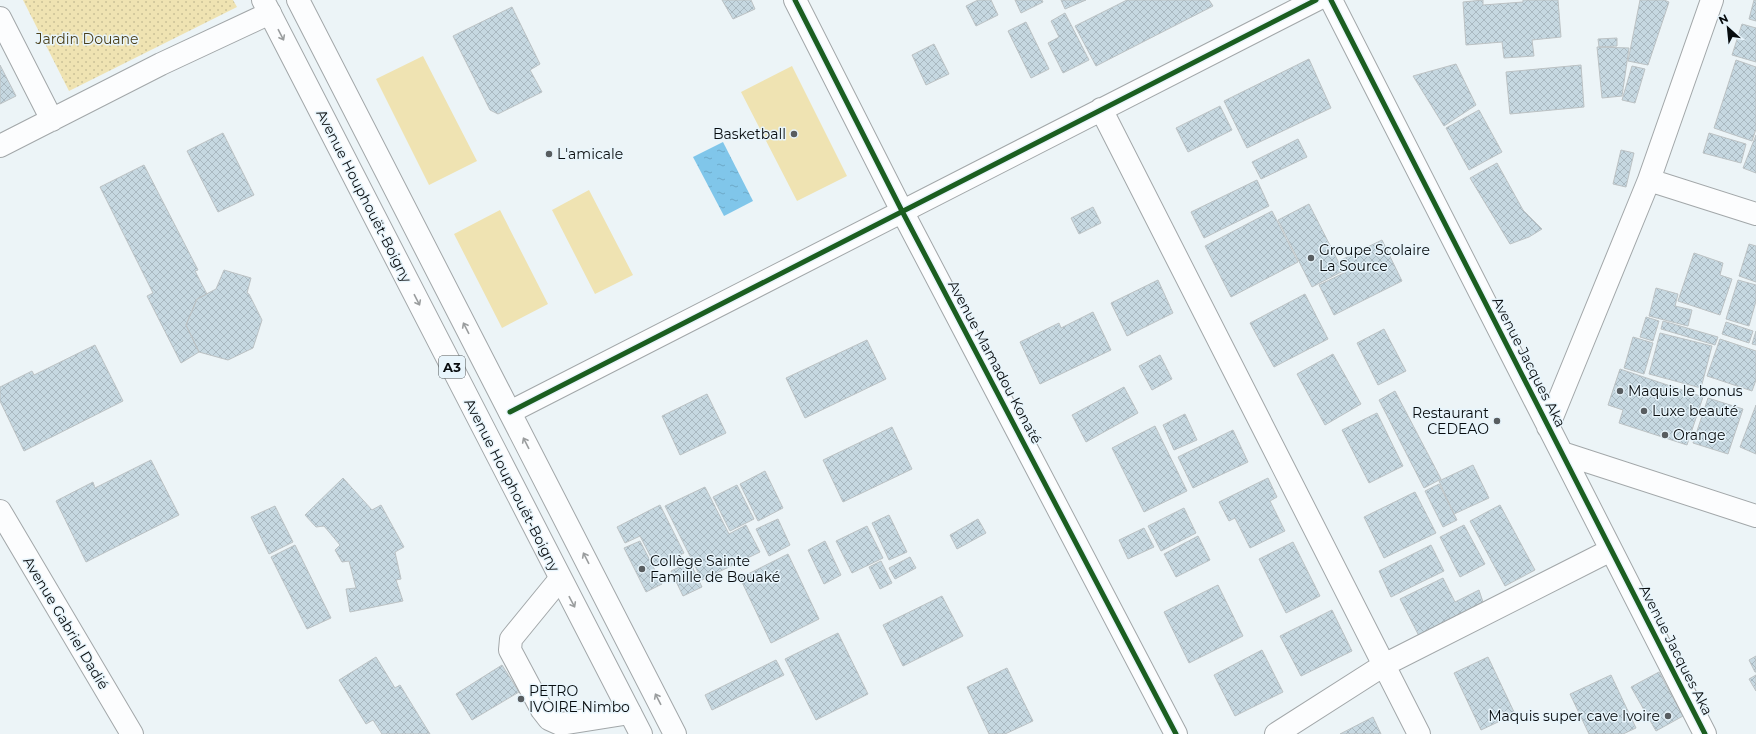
<svg xmlns="http://www.w3.org/2000/svg" width="1756" height="734" viewBox="0 0 1756 734" font-family="Montserrat,sans-serif">
	<style>
		.green { fill: url(#green-dots) }
		.pitch { fill: #efe3b2 }
		.water { fill: url(#water-ripples) }
		.building { fill: url(#building-cross-hatch); stroke: #bcc2c4 }
		.lines { fill: none; stroke-linecap: round; stroke-linejoin: round }
		.minor-casing { stroke: #a2a7a9; stroke-width: 24 }
		.highway-casing { stroke: #a2a7a9; stroke-width: 24 }
		.minor { stroke: #fcfdfe; stroke-width: 22 }
		.highway { stroke: #fcfdfe; stroke-width: 22 }
		.cycleway-casing { stroke: #e8f5fc; stroke-width: 8 }
		.cycleway { stroke: #1b5e20; stroke-width: 5 }
		.oneway { stroke: #9a9d9e }
		.poi-dot { fill: #585d60; stroke: #e8f5fc; stroke-width: 1.5 }
		.labels { text-anchor: middle; dominant-baseline: central; stroke-width: 3; stroke-linejoin: round; paint-order: stroke }
		.shield { fill: #e8f5fc; stroke: #4b5255; stroke-width: 1 }
		.shield-label { font-size: 13px; font-weight: bold; fill: #080c0e }
		.park-label { font-size: 14px; fill: #4b3f18; stroke: #e8f5fc }
		.poi-label { font-size: 14px; fill: #080c0e; stroke: #e8f5fc; text-anchor: start }
		.street-label { font-size: 14px; fill: #080c0e; stroke: #e8f5fc }
	</style>
	<defs>
		<pattern id="green-dots" width="8" height="8" patternUnits="userSpaceOnUse"><rect width="8" height="8" fill="#efe3b2"/><path d="M2 2h.1M6 6h.1" fill="none" stroke="#cbc298" stroke-width="1.8" stroke-linecap="round"/></pattern>
		<pattern id="water-ripples" width="26" height="14" patternUnits="userSpaceOnUse"><rect width="26" height="14" fill="#80c6ea"/><path d="M2 4q2-2 4 0t4 0M15 11q2-2 4 0t4 0" fill="none" stroke="#6da9c8"/></pattern>
		<pattern id="building-cross-hatch" width="8" height="8" patternUnits="userSpaceOnUse"><rect width="8" height="8" fill="#c6d8e1"/><path d="M0 0l8 8M0 8l8-8" fill="none" stroke="#a9b8c0"/></pattern>
	</defs>
	<rect width="100%" height="100%" fill="#ecf4f7"/>
	<path class="green" d="M23 0H233L237 7 69 91Z"/>
	<path class="pitch" d="M423 56 477 161 429 185 376 79Z
		M792 66 847 176 797 201 741 92Z
		M589 190 633 275 595 294 552 210Z
		M500 210 548 304 502 328 454 234Z"/>
	<path class="water" d="M723 142 753 201 724 216 693 157Z"/>
	<path class="building" d="M722 0H751L755 9 733 19Z
		M978 0H991L998 15 976 26 966 6Z
		M1015 0H1042L1043 2 1021 13Z
		M1061 0H1086L1065 9Z
		M1127 0H1209L1213 6 1096 66 1075 26Z
		M1483 0V5L1523 2V0H1558L1561 37 1532 40 1534 56 1504 58 1502 42 1466 45 1463 2Z
		M1640 0H1664L1669 2 1648 65 1628 61Z
		M1754 0H1756V21L1749 19Z
		M512 7 540 64 530 70 542 92 498 114 490 110 453 36Z
		M1065 13 1089 60 1063 73 1048 43 1059 37 1051 21Z
		M1026 22 1049 69 1031 78 1008 31Z
		M1742 24 1756 28V62L1732 55Z
		M1617 38V46L1599 47 1598 39Z
		M934 44 949 74 926 85 912 55Z
		M1597 47 1629 48 1622 96 1602 98Z
		M1309 59 1331 108 1247 148 1224 101Z
		M1736 60 1756 67V129L1752 141 1714 128Z
		M1456 64 1476 105 1444 126 1413 76Z
		M0 65 16 96 0 104Z
		M1581 65 1584 107 1510 114 1506 72Z
		M1632 66 1645 69 1635 103 1622 100Z
		M1220 106 1232 130 1188 152 1176 128Z
		M1479 110 1502 152 1469 170 1446 128Z
		M223 133 254 195 218 212 187 151Z
		M1709 133 1746 144 1741 163 1703 153Z
		M1756 135V173L1743 168Z
		M1298 139 1307 157 1261 179 1252 162Z
		M1621 150 1634 153 1626 187 1613 184Z
		M1497 163 1523 210 1542 229 1529 237 1510 244 1470 178Z
		M144 165 198 270 195 271 207 294 197 299 186 325 199 352 181 363 147 296 153 293 100 187Z
		M1257 180 1269 206 1204 238 1191 212Z
		M1309 204 1343 271 1312 287 1278 220Z
		M1093 207 1101 223 1079 234 1071 218Z
		M1272 211 1298 262 1231 297 1205 246Z
		M1382 240 1402 281 1334 315 1319 285 1346 272 1341 260Z
		M1749 244 1756 246V282L1739 276Z
		M1694 253 1723 263 1720 275 1732 279 1720 315 1678 301Z
		M224 270 251 278 247 293 249 294 262 320 253 348 228 360 199 352 186 325 197 299 216 289Z
		M1158 280 1173 313 1127 336 1111 303Z
		M1738 280 1756 285V301L1749 326 1726 319Z
		M1656 288 1678 294 1675 306 1692 310 1688 326 1649 316Z
		M1305 294 1328 339 1274 367 1250 323Z
		M1093 312 1111 350 1040 384 1020 342 1059 323 1061 328Z
		M1646 317 1659 321 1653 341 1640 337Z
		M1663 321 1718 337 1715 345 1661 329Z
		M1726 322 1753 331 1749 343 1722 334Z
		M1384 329 1406 371 1378 385 1357 343Z
		M1756 331V345L1752 344Z
		M1660 333 1712 346 1701 388 1649 374Z
		M1633 337 1653 343 1644 374 1624 368Z
		M1720 339 1756 351V380L1752 391 1707 376Z
		M867 340 886 379 805 418 786 378Z
		M95 345 123 401 24 451 0 401V387L32 371 34 375Z
		M1333 354 1361 404 1325 425 1297 374Z
		M1160 355 1172 379 1152 390 1139 366Z
		M1620 369 1703 397 1687 445 1619 423 1623 410 1608 405Z
		M1124 387 1138 413 1086 442 1072 415Z
		M1395 391 1441 479 1424 488 1379 400Z
		M707 394 726 433 680 455 662 416Z
		M1708 398 1743 409 1728 454 1693 443Z
		M1756 405V454L1740 447Z
		M1377 413 1403 466 1369 483 1342 430Z
		M1185 414 1197 440 1174 450 1163 425Z
		M1155 426 1187 491 1144 512 1112 448Z
		M892 427 912 469 843 502 823 460Z
		M1233 430 1248 462 1193 488 1178 457Z
		M151 460 179 515 86 562 56 501 93 482 95 488Z
		M1473 465 1489 498 1454 514 1439 481Z
		M765 471 783 508 758 521 740 484Z
		M343 478 372 510 381 505 404 547 395 552 401 579 396 580 403 601 350 612 346 589 356 588 349 561 342 562 335 550 340 545 324 526 316 527 305 515Z
		M1268 478 1277 497 1270 501 1285 531 1250 548 1235 518 1229 521 1219 502Z
		M1439 484 1457 520 1443 527 1425 491Z
		M737 485 754 519 730 531 713 497Z
		M705 487 729 534 746 525 760 552 702 580 665 506Z
		M1415 492 1436 533 1384 558 1364 517Z
		M660 505 684 553 656 567 640 536 625 543 617 527Z
		M1500 505 1535 570 1505 586 1470 521Z
		M275 506 293 542 269 554 251 517Z
		M1184 508 1196 533 1161 551 1148 526Z
		M889 515 907 552 889 560 872 523Z
		M778 519 790 545 769 556 756 529Z
		M978 519 986 533 957 549 950 535Z
		M1464 525 1485 564 1460 577 1440 537Z
		M867 526 883 558 852 573 836 541Z
		M1144 528 1154 547 1128 559 1119 540Z
		M1198 536 1210 560 1176 577 1164 554Z
		M640 541 662 584 646 592 624 548Z
		M825 541 841 575 824 584 808 550Z
		M1293 542 1320 596 1286 613 1259 559Z
		M295 545 331 618 307 629 271 557Z
		M1431 545 1444 571 1391 597 1379 571Z
		M788 554 819 619 771 643 740 578Z
		M910 557 916 568 895 579 889 568Z
		M881 561 892 583 880 589 869 567Z
		M690 562 702 587 683 596 671 571Z
		M1443 578 1455 602 1479 590 1484 605 1419 636 1400 599Z
		M1218 585 1243 636 1189 663 1164 612Z
		M942 596 963 636 903 666 883 625Z
		M1332 610 1352 651 1301 676 1280 636Z
		M838 633 868 694 816 720 785 659Z
		M1262 650 1283 692 1235 716 1214 675Z
		M1756 656V672H1755L1749 660Z
		M376 657 395 688 400 685 430 734H382L373 720 366 724 339 680Z
		M1488 657 1515 714 1481 730 1454 673Z
		M776 660 784 675 712 710 705 695Z
		M502 665 519 692 472 720 456 694Z
		M1007 668 1033 721 1005 734H989L967 687Z
		M1659 672 1683 716 1656 731 1631 687Z
		M1611 675 1636 728 1623 734H1589L1570 694Z
		M1756 675V691L1749 679Z
		M1373 717 1381 734H1340Z"/>
	<g class="lines">
		<g class="minor-casing">
			<path id="minor" d="M795 0 902 211 1176 734
				M1331 0 1705 734
				M0 18 52 120
				M1101 109 1419 734
				M0 146 161 64 270 13
				M1649 180 1756 214
				M510 412 1316 0
				M1548 427 1649 180 1712 0
				M1562 453 1756 516
				M0 511 132 734
				M560 579 511 639 510 650 542 710 549 719 560 724 630 713
				M1276 734 1384 665 1611 550"/>
		</g>
		<g class="highway-casing">
			<path id="highway" d="M263 0 641 734
				M298 0 675 734"/>
		</g>
		<use href="#minor" class="minor"/>
		<use href="#highway" class="highway"/>
		<g class="cycleway-casing">
			<path id="cycleway" d="M795 0 902 211 1176 734
				M1331 0 1705 734
				M510 412 1316 0"/>
		</g>
		<use href="#cycleway" class="cycleway"/>
	</g>
	<defs><path id="oneway-shaft" d="M-6 0H5M1.5-3L5.5 0L1.5 3" fill="none" stroke-width="1.6" stroke-linecap="round" stroke-linejoin="round"/></defs>
	<g class="oneway">
		<use href="#oneway-shaft" transform="translate(281 35) rotate(63)"/>
		<use href="#oneway-shaft" transform="translate(417 300) rotate(63)"/>
		<use href="#oneway-shaft" transform="translate(466 328) rotate(-117)"/>
		<use href="#oneway-shaft" transform="translate(526 443) rotate(-117)"/>
		<use href="#oneway-shaft" transform="translate(586 558) rotate(-117)"/>
		<use href="#oneway-shaft" transform="translate(572 602) rotate(62)"/>
		<use href="#oneway-shaft" transform="translate(658 699) rotate(-117)"/>
	</g>
	<g class="poi-dot">
		<circle cx="794" cy="134" r="4"/>
		<circle cx="549" cy="154" r="4"/>
		<circle cx="1311" cy="258" r="4"/>
		<circle cx="1620" cy="391" r="4"/>
		<circle cx="1644" cy="411" r="4"/>
		<circle cx="1497" cy="421" r="4"/>
		<circle cx="1665" cy="435" r="4"/>
		<circle cx="642" cy="569" r="4"/>
		<circle cx="521" cy="699" r="4"/>
		<circle cx="1668" cy="716" r="4"/>
	</g>
	<g class="labels">
		<rect class="shield" x="439" y="356" width="26" height="22" rx="3"/>
		<g class="shield-label">
			<text x="452" y="367">A3</text>
		</g>
		<g class="park-label">
			<text x="87" y="39">Jardin Douane</text>
		</g>
		<g class="poi-label">
			<text x="786" y="134" text-anchor="end">Basketball</text>
			<text x="557" y="154">L'amicale</text>
			<text x="1319" y="250">Groupe Scolaire<tspan x="1319" dy="16">La Source</tspan></text>
			<text x="1628" y="391">Maquis le bonus</text>
			<text x="1652" y="411">Luxe beauté</text>
			<text x="1489" y="413" text-anchor="end">Restaurant<tspan x="1489" dy="16">CEDEAO</tspan></text>
			<text x="1673" y="435">Orange</text>
			<text x="650" y="561">Collège Sainte<tspan x="650" dy="16">Famille de Bouaké</tspan></text>
			<text x="529" y="691">PETRO<tspan x="529" dy="16">IVOIRE Nimbo</tspan></text>
			<text x="1660" y="716" text-anchor="end">Maquis super cave Ivoire</text>
		</g>
		<g class="street-label">
			<text transform="translate(364 196) rotate(63)">Avenue Houphouët-Boigny</text>
			<text transform="translate(995 362) rotate(62)">Avenue Mamadou Konaté</text>
			<text transform="translate(1529 362) rotate(63)">Avenue Jacques Aka</text>
			<text transform="translate(512 485) rotate(63)">Avenue Houphouët-Boigny</text>
			<text transform="translate(66 623) rotate(59)">Avenue Gabriel Dadié</text>
			<text transform="translate(1676 650) rotate(63)">Avenue Jacques Aka</text>
		</g>
	</g>
	<g transform="translate(1728 28) rotate(333)" stroke="#e8f5fc" stroke-width="3" paint-order="stroke">
	<path d="M0-3L7 15L0 10L-7 15Z" fill="#080c0e"/>
	<text y="-6" font-size="11" font-weight="bold" text-anchor="middle" fill="#080c0e">N</text>
	</g>
</svg>
